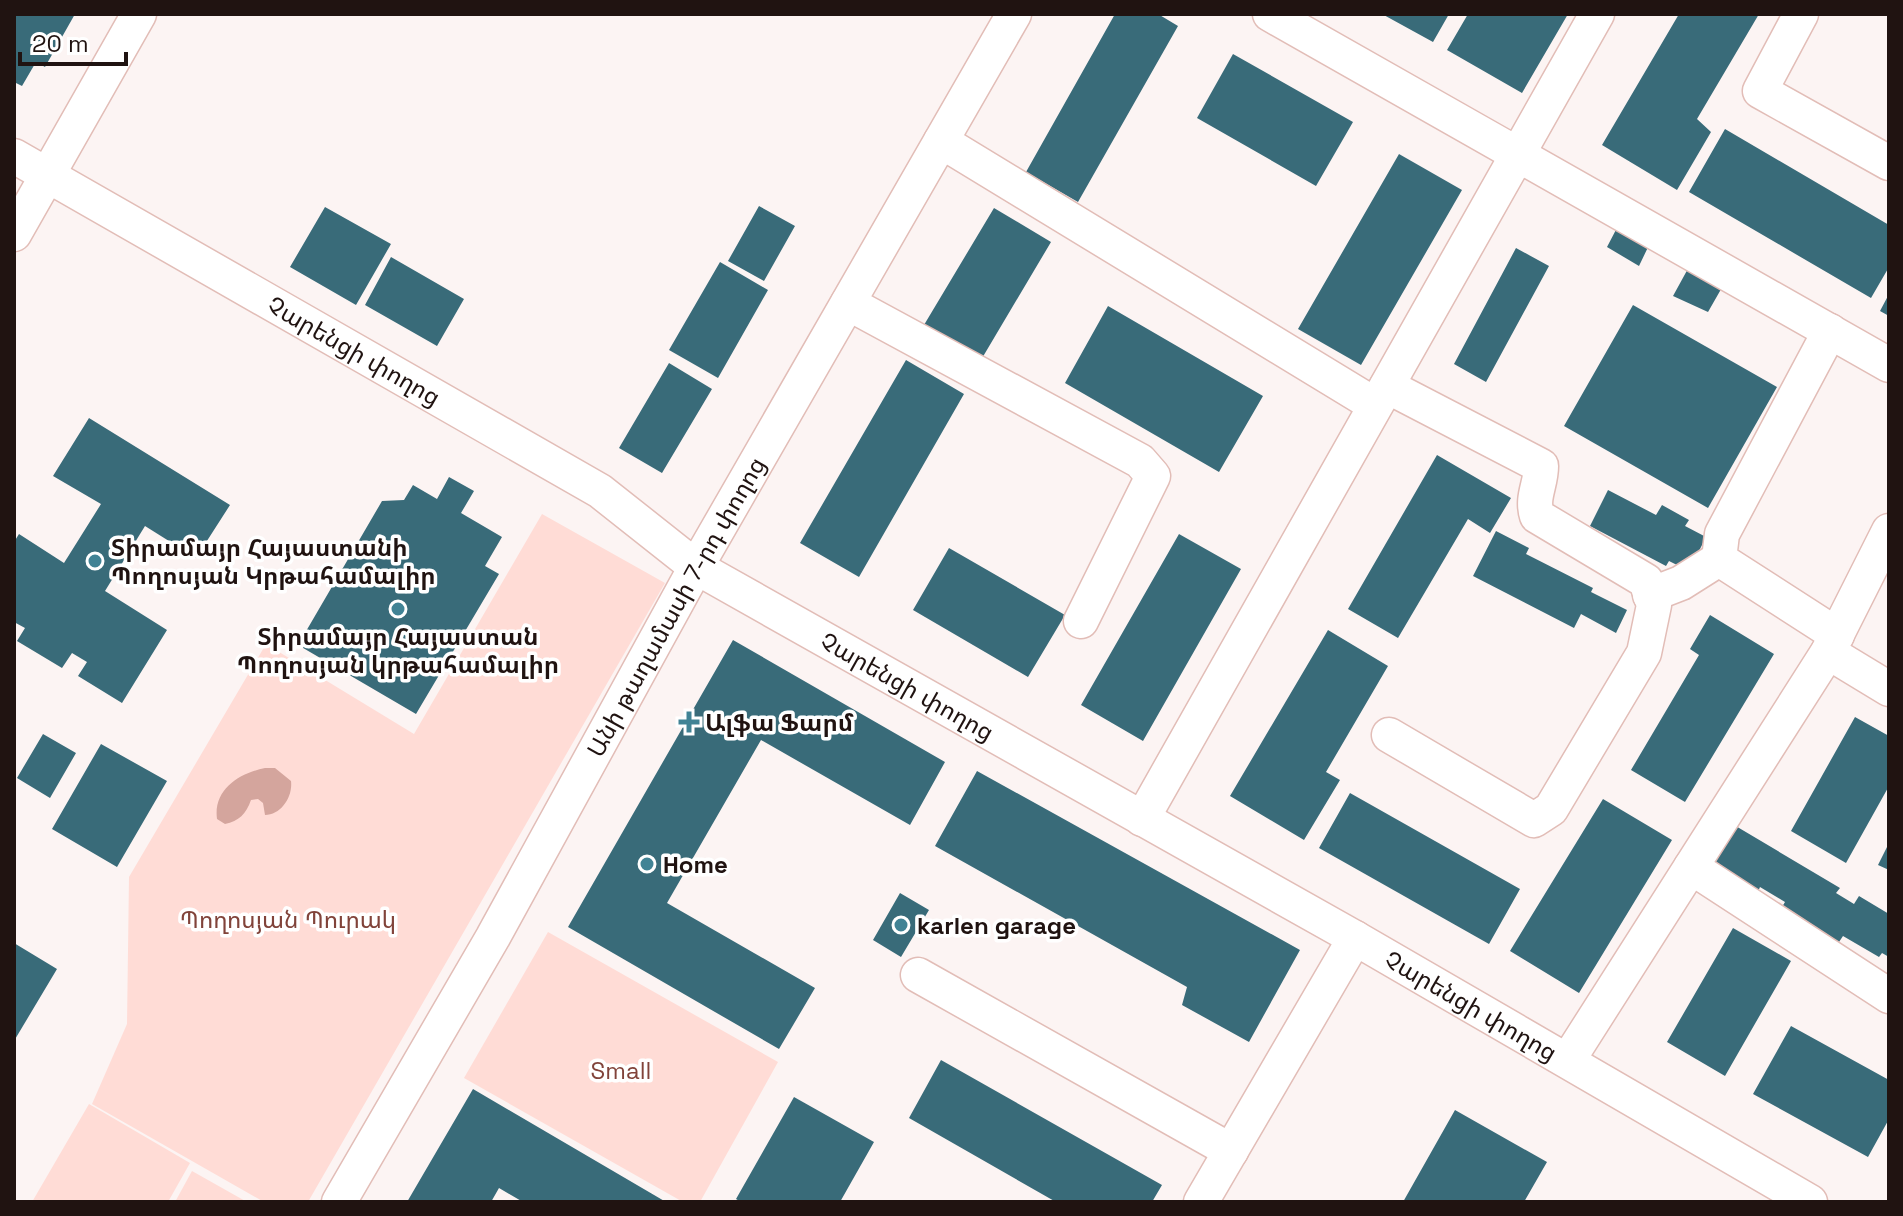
<svg xmlns="http://www.w3.org/2000/svg" width="1903" height="1216" viewBox="0 0 1903 1216" font-family="'Space Grotesk','Noto Sans Armenian',sans-serif">
	<style>
		.green { fill: #ffdcd6 }
		.water { fill: #d4a59d }
		.building { fill: #396b79 }
		.lines { fill: none; stroke-linecap: round; stroke-linejoin: round }
		.minor-casing { stroke: #e2bdb7; stroke-width: 37 }
		.minor { stroke: #fff; stroke-width: 34 }
		.poi-dot { fill: #418395; stroke: #fff; stroke-width: 3 }
		.labels { text-anchor: middle; dominant-baseline: central; stroke-width: 7; stroke-linejoin: round; paint-order: stroke }
		.street-label { font-size: 24px; fill: #201311; stroke: #fff }
		.poi-label { font-size: 24px; font-weight: bold; fill: #201311; stroke: #fff; text-anchor: start }
		.park-label { font-size: 24px; fill: #81433a; stroke: #fff }
	</style>
	<rect width="100%" height="100%" fill="#fcf4f3"/>
	<path class="green" d="M542 514 665 583 308 1202H264L92 1104 127 1024 129 877 266 644 414 734Z
		M548 932 778 1062 700 1202H683L464 1078Z
		M89 1104 190 1163 168 1202H32Z
		M192 1171 247 1202H175Z"/>
	<path class="water" d="M265 768H275L291 781C293 797 281 815 265 815L263 803 258 799 251 800C246 814 239 821 225 824L217 819C213 789 240 773 265 768Z"/>
	<path class="building" d="M14 14H75L45 67 36 62 22 86 14 82Z
		M1115 14H1158L1178 26 1078 202 1026 172Z
		M1382 14H1449L1433 42Z
		M1468 14H1568L1522 93 1447 50Z
		M1679 14H1759L1697 119 1711 132 1677 190 1602 145Z
		M1233 54 1353 122 1316 186 1197 118Z
		M1725 129 1889 225V267L1871 298 1689 192Z
		M1399 154 1462 190 1361 365 1298 329Z
		M759 206 795 226 764 281 728 261Z
		M325 207 391 244 356 305 290 267Z
		M994 208 1051 242 978 365 921 330Z
		M1619 224 1650 243 1639 266 1607 247Z
		M1516 248 1549 266 1486 382 1454 364Z
		M391 257 464 299 437 346 365 305Z
		M720 262 768 290 718 378 669 350Z
		M1690 265 1724 284 1708 312 1673 296Z
		M1889 294V316L1880 311Z
		M1633 305 1777 387 1708 508 1564 426Z
		M1108 306 1263 396 1219 472 1065 383Z
		M906 360 964 394 859 577 800 543Z
		M669 363 712 389 662 473 619 448Z
		M89 418 230 505 196 558 145 526 105 591 167 630 122 703 78 676 87 662 72 653 62 668 17 641 25 628 14 622V542L19 534 64 563 101 504 53 476Z
		M1437 455 1511 498 1490 533 1468 519 1398 638 1348 609Z
		M449 477 474 491 461 513 502 537 485 566 499 574 416 714 298 645 382 501 404 500 413 485 437 499Z
		M1608 490 1656 515 1662 505 1689 520 1685 526 1706 537 1689 571 1669 561 1666 566 1590 526Z
		M1496 531 1529 548 1526 554 1593 588 1591 592 1627 610 1616 633 1581 614 1574 628 1473 576Z
		M1179 534 1241 569 1143 741 1081 705Z
		M949 548 1065 615 1028 677 913 610Z
		M1710 615 1774 654 1685 802 1631 770 1699 655 1690 649Z
		M1328 630 1388 666 1326 772 1340 780 1304 840 1230 796Z
		M733 640 945 762 910 825 761 740 667 903 815 988 779 1049 568 927Z
		M1855 717 1889 736V786L1846 863 1791 831Z
		M43 734 76 753 50 798 17 778Z
		M101 744 167 781 117 867 52 829Z
		M977 771 1300 950 1249 1042 1182 1005 1187 987 935 846Z
		M1350 793 1520 889 1489 944 1319 848Z
		M1603 799 1672 840 1579 993 1510 951Z
		M1734 825 1840 888 1836 893 1854 904 1859 896 1889 914V957L1882 953 1879 957 1843 936 1839 942 1782 907 1785 902 1760 887 1757 894 1710 866Z
		M1889 843V870L1878 865Z
		M900 893 929 910 901 957 873 940Z
		M1733 928 1791 961 1725 1076 1667 1042Z
		M14 943 57 969 14 1041Z
		M1791 1026 1889 1080V1119L1868 1157 1753 1094Z
		M941 1060 1162 1185 1152 1202H1056L909 1118Z
		M473 1089 666 1202H523L499 1188 491 1202H407Z
		M794 1097 874 1142 840 1202H741L736 1199Z
		M1455 1110 1547 1162 1524 1202H1403Z"/>
	<g class="lines">
		<g class="minor-casing">
			<g id="minor">
				<path d="M1270 14 1889 365"/>
				<path d="M1801 14 1760 91 1889 163"/>
				<path d="M941 141 1375 405"/>
				<path id="s1" d="M14 156 600 491 696 567 1355 938 1810 1202"/>
				<path d="M14 234 139 14"/>
				<path d="M848 303 1140 461 1153 476 1081 621"/>
				<path d="M1830 331 1722 534 1719 559 1837 635"/>
				<path d="M1387 386 1541 466C1541 485 1531 497 1537 516L1646 581 1654 605 1644 653 1551 809 1534 820 1389 735"/>
				<path d="M1650 595 1681 583 1719 559"/>
				<path d="M1828 652 1889 689"/>
				<path d="M1142 819 1597 14"/>
				<path d="M1691 867 1889 996"/>
				<path d="M918 975 1231 1151"/>
				<path d="M1568 1060 1828 652 1889 531"/>
				<path id="s2" d="M339 1202 493 937 696 567 1014 14"/>
				<path d="M1201 1202 1355 938"/>
			</g>
		</g>
		<use href="#minor" class="minor"/>
	</g>
	<g class="poi-dot">
		<circle cx="95" cy="561" r="8"/>
		<circle cx="398" cy="609" r="8"/>
		<path d="M685 710h8v8h8v8h-8v8h-8v-8h-8v-8h8z"/>
		<circle cx="647" cy="864" r="8"/>
		<circle cx="901" cy="925" r="8"/>
	</g>
	<g class="labels">
		<g class="street-label">
			<text stroke="none"><textPath href="#s1" startOffset="392">Չարենցի փողոց</textPath></text>
			<text stroke="none"><textPath href="#s2" startOffset="684">Անի թաղամասի 7-րդ փողոց</textPath></text>
			<text stroke="none"><textPath href="#s1" startOffset="1040">Չարենցի փողոց</textPath></text>
			<text stroke="none"><textPath href="#s1" startOffset="1688">Չարենցի փողոց</textPath></text>
		</g>
		<g class="poi-label">
			<text x="111" y="547">Տիրամայր Հայաստանի<tspan x="111" dy="28">Պողոսյան Կրթահամալիր</tspan></text>
			<text x="398" y="636" text-anchor="middle">Տիրամայր Հայաստան<tspan x="398" dy="28">Պողոսյան կրթահամալիր</tspan></text>
			<text x="705" y="722">Ալֆա Ֆարմ</text>
			<text x="663" y="864">Home</text>
			<text x="917" y="925">karlen garage</text>
		</g>
		<g class="park-label">
			<text x="288" y="919">Պողոսյան Պուրակ</text>
			<text x="621" y="1070">Small</text>
		</g>
	</g>
	<rect width="1903" height="1216" fill="none" stroke="#201311" stroke-width="32"/>
	<path d="M20 52v12h106v-12" fill="none" stroke="#201311" stroke-width="4"/>
	<text x="32" y="52" font-size="24" fill="#201311" stroke="#ffffff" stroke-width="6" paint-order="stroke">20 m</text>
</svg>
